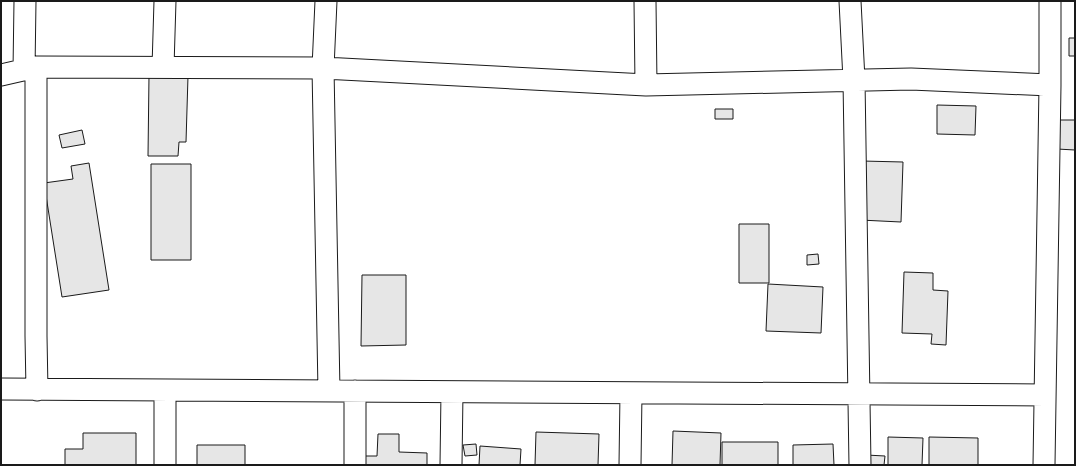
<svg xmlns="http://www.w3.org/2000/svg" width="1076" height="466" viewBox="0 0 1076 466" font-family="Poppins,sans-serif">
	<style>
		.building { fill: #e6e6e6; stroke: #1a1a1a }
		.lines { fill: none; stroke-linecap: round; stroke-linejoin: round }
		.minor-casing { stroke: #1a1a1a; stroke-width: 23 }
		.minor { stroke: #fff; stroke-width: 21 }
	</style>
	<rect width="100%" height="100%" fill="#fff"/>
	<path class="building" d="M1069 38H1075V56H1069Z
		M149 75 188 76 186 142H179L178 156H148Z
		M937 105 976 106 975 135 937 134Z
		M715 109H733V119H715Z
		M1058 120H1075V150L1057 149Z
		M82 130 85 144 62 148 59 135Z
		M862 161 903 162 901 222 860 220Z
		M89 163 109 290 62 297 44 183 73 179 71 166Z
		M151 164H191V260H151Z
		M739 224H769V283H739Z
		M818 254 819 264 807 265V255Z
		M904 272 933 273V290L948 291 946 345 931 344 932 334 902 333Z
		M362 275H406V345L361 346Z
		M768 284 823 287 821 333 766 331Z
		M673 431 721 433 720 465H672Z
		M536 432 599 434 598 465H535Z
		M83 433H136V465H65V449H83Z
		M378 434H399V452L427 453V465H361V456H377Z
		M888 437 923 438 922 465H888Z
		M929 437 978 438V465H929Z
		M722 442H778V465H722Z
		M476 444 477 455 465 456 463 445Z
		M833 444 834 465H793V445Z
		M197 445H245V465H197Z
		M480 446 521 449 520 465H479Z
		M866 455 885 456 884 465H866Z"/>
	<g class="lines">
		<g class="minor-casing">
			<path id="minor" d="M326 1 323 68 329 391
				M645 1 646 85
				M850 1 854 80 860 465
				M36 67V336L37 390
				M163 67 165 1
				M24 70 25 1
				M1 75 36 67 323 68 646 85 911 79 1050 85
				M1 389 1045 395
				M355 391V465
				M165 465V390
				M451 465 452 392
				M630 465 631 393
				M1044 465 1050 85V1"/>
		</g>
		<use href="#minor" class="minor"/>
	</g>
	<rect width="1076" height="466" fill="none" stroke="#1a1a1a" stroke-width="4"/>
</svg>
